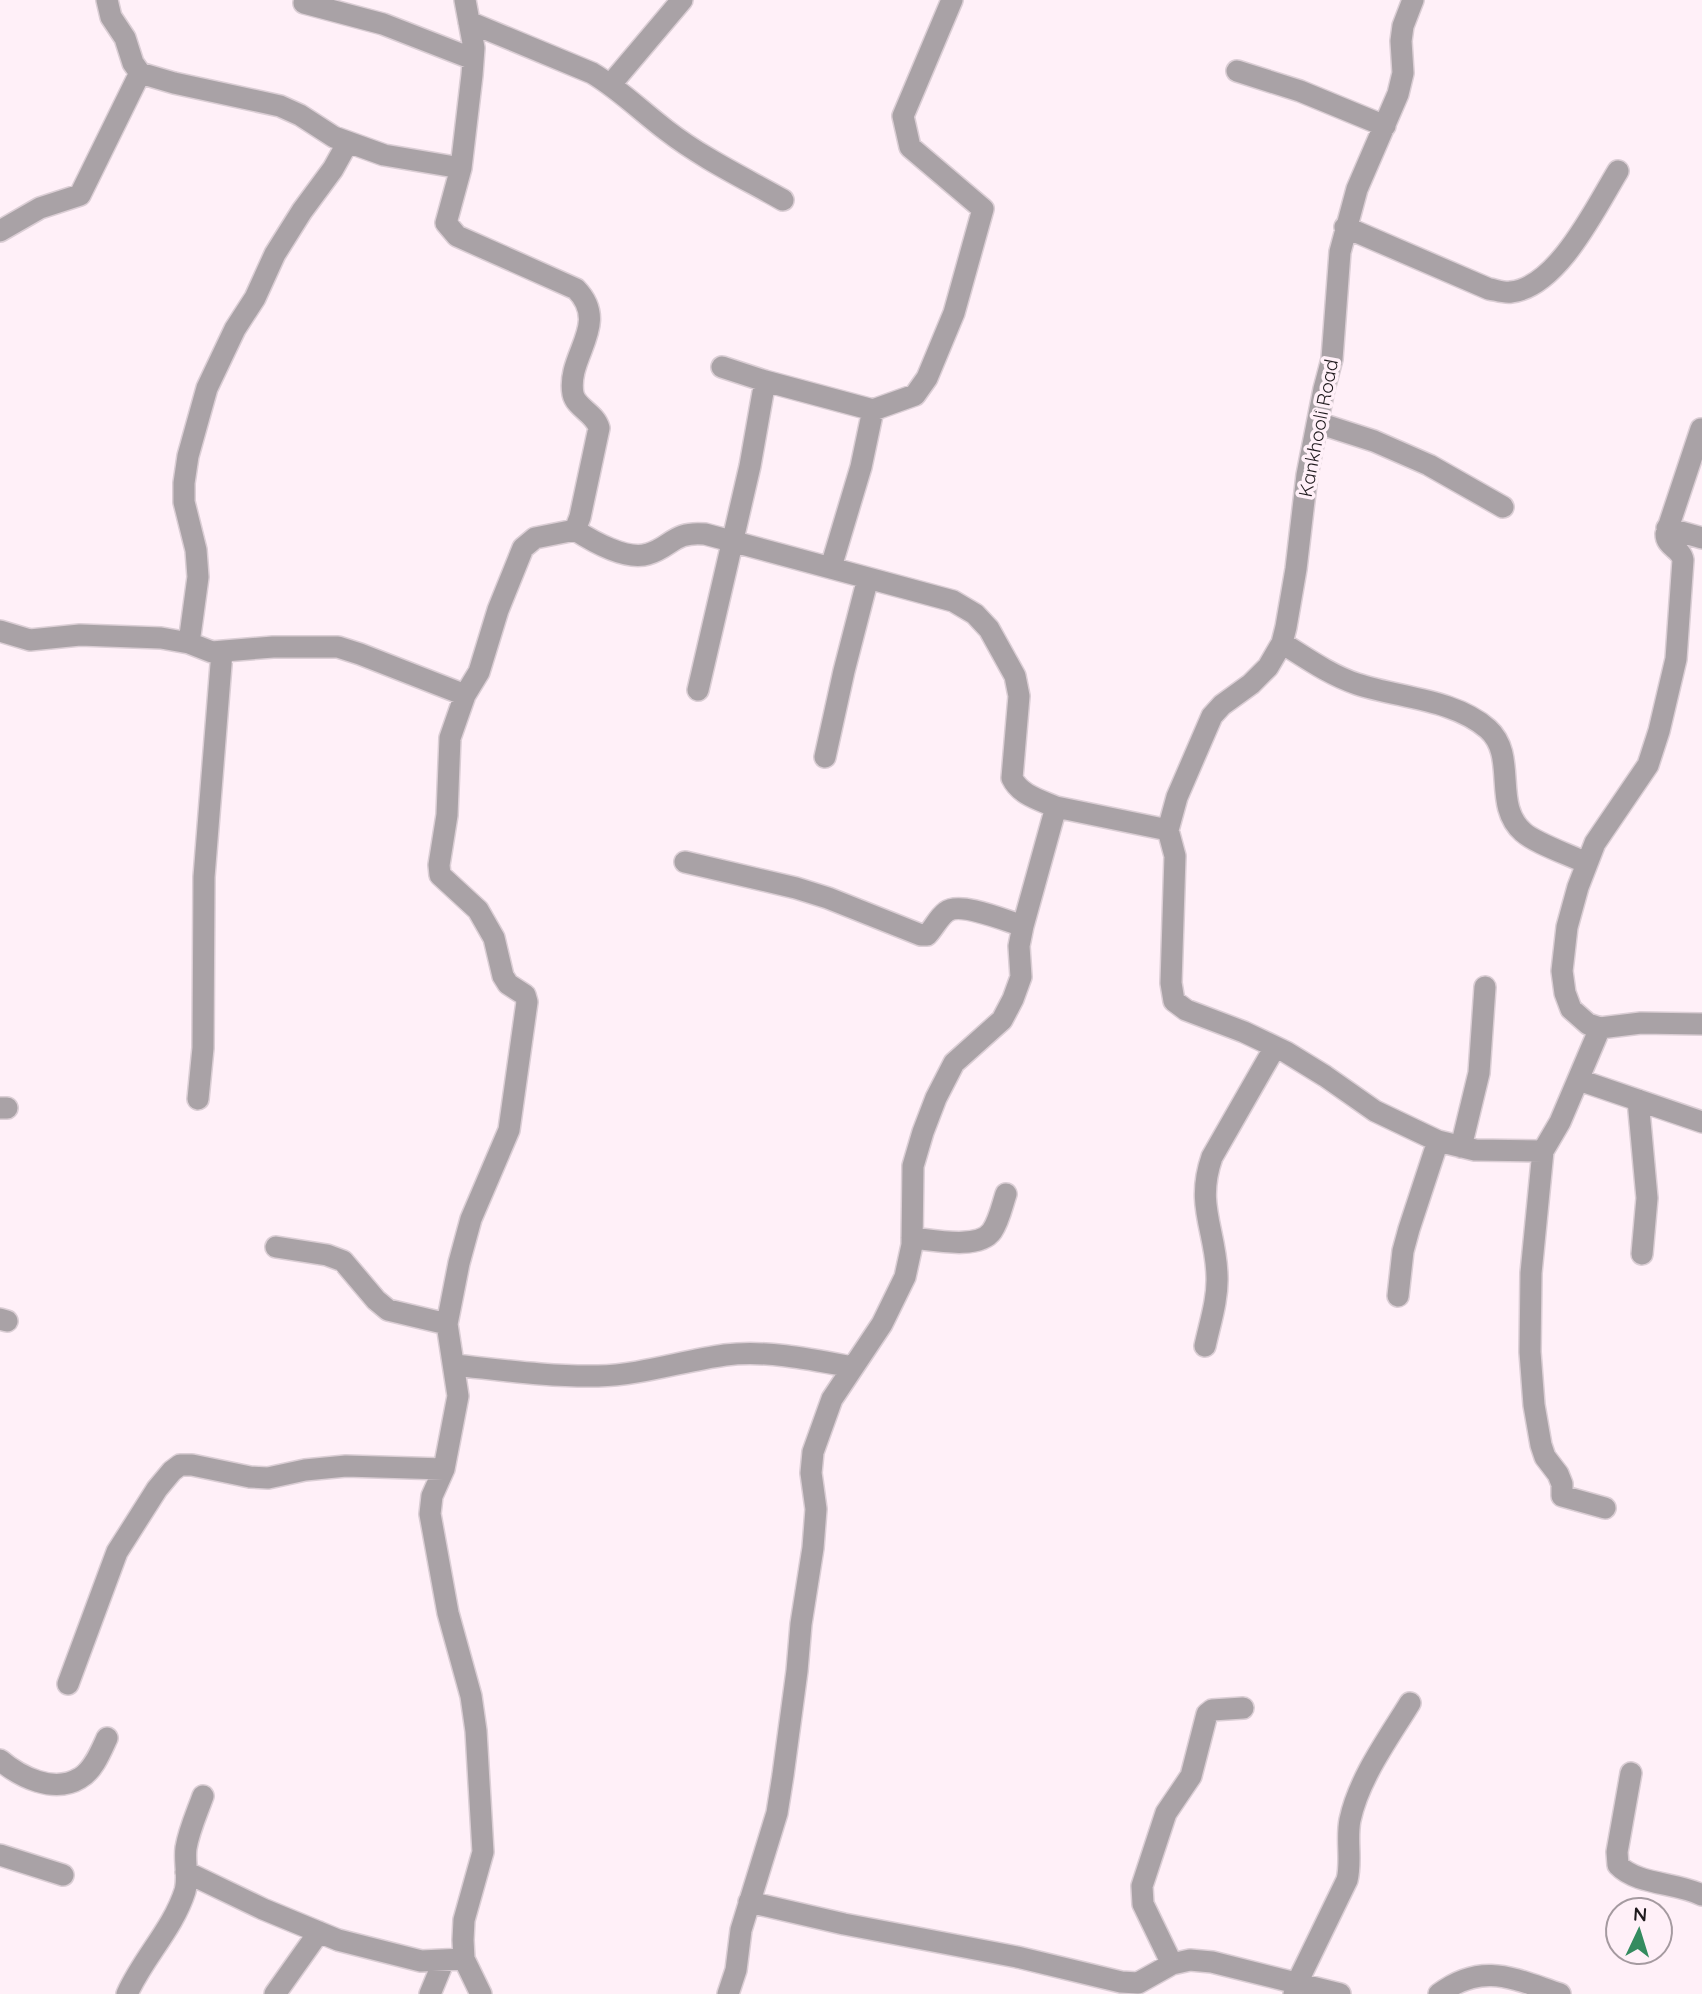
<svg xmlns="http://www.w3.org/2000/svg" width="1702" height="1994" viewBox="0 0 1702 1994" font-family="Quicksand,sans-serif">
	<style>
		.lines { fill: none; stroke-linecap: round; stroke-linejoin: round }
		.minor-casing { stroke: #dbced5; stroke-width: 24 }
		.minor { stroke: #a9a2a6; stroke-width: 21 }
		.labels { text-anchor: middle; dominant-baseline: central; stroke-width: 7; stroke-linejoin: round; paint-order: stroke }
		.street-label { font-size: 19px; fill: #1f1a1d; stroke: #fff0f8 }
	</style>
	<rect width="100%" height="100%" fill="#fff0f8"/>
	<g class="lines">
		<g class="minor-casing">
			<path id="minor" d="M107 0 111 17 125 38 133 63 140 73 174 83 280 106 300 115 334 137 384 155 461 168
				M465 0 474 48 472 75 461 168 446 223 457 236 576 289C611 325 566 355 573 394 576 408 595 413 599 428L580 517 575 530 535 538 523 548 498 610 479 672 465 695 450 738 447 815 439 865 440 875 478 910 494 938 503 976 508 984 525 995 527 1002 509 1130 471 1219 459 1263 447 1324 458 1396 444 1469 432 1496 430 1514 448 1613 471 1696 476 1731 483 1852 464 1920 463 1940 464 1959 481 1994
				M304 3 383 24 473 59
				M469 22 592 73C619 89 641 111 666 130 702 158 744 178 783 200
				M1237 71 1300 91 1385 126
				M611 84 682 0
				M1345 227 1489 289C1496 290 1504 293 1511 292 1558 287 1596 207 1618 171
				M0 231 40 208 80 195 140 73
				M722 367 765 381 873 410 915 395 927 378 954 313 983 209 910 147 903 116 952 0
				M1318 423 1374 441 1429 465 1503 507
				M1667 528 1702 538
				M575 530C592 541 627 561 648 554 672 547 673 531 705 534L953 601 975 614 989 629 1015 676 1019 696 1012 778C1020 795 1040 800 1056 807L1023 926 1019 946 1021 977 1013 999 1002 1020 954 1063 936 1098 923 1132 913 1166 912 1245 905 1277 882 1324 832 1399 813 1452 811 1473 816 1509 813 1548 801 1624 797 1671 783 1775 777 1813 741 1930 736 1970 728 1994
				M831 567 861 467 873 410
				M0 631 30 640 80 635 161 638 189 643 212 652 273 647H338L360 654 465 695
				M189 643 198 577 196 550 184 502V483L188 456 207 388 235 329 255 298 275 254 302 211 333 169 348 142
				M1282 643C1306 658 1330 675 1357 684 1399 698 1454 699 1488 729 1518 756 1492 805 1523 832 1535 843 1570 855 1586 863
				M698 690 750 466 765 381
				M825 757 844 671 868 578
				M1056 807 1168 830
				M1168 830 1177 797 1212 716 1222 705 1251 684 1268 667 1282 643 1286 627 1296 569 1307 475 1324 389 1332 359 1340 252 1357 189 1398 94 1403 73 1401 41 1403 26 1413 0
				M1168 830 1175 856 1171 983 1174 1001 1186 1010 1244 1032 1286 1052 1325 1076 1375 1111 1438 1141 1475 1150 1543 1151
				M685 862 796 888 828 898 921 935H927C934 928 938 918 946 912 960 901 1006 921 1023 926
				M1600 1028 1588 1024 1571 1009 1565 993 1562 971 1567 927 1578 887 1595 843 1648 765 1659 731 1676 659 1683 560C1681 548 1666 547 1666 534L1701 429
				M1579 1080 1702 1122
				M198 1099 203 1048 204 877 222 652
				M1638 1100 1647 1198 1642 1254
				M0 1108H7
				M1461 1147 1479 1073 1485 987
				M912 1238C933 1240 979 1250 992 1231 999 1221 1002 1206 1006 1194
				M276 1247 327 1255 343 1261 376 1300 388 1310 447 1324
				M1398 1296 1403 1251 1409 1229 1438 1141
				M0 1319 7 1321
				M1205 1346C1210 1323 1218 1299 1217 1276 1216 1230 1195 1206 1212 1157L1275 1047
				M454 1365C502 1370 550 1377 598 1376 641 1375 682 1361 725 1355 767 1350 810 1359 852 1367
				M1605 1508 1562 1496V1484L1558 1474 1545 1457 1541 1445 1534 1405 1530 1352 1531 1273 1543 1151 1560 1122 1600 1028 1641 1023 1702 1024
				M68 1684 117 1552 157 1489 172 1471 180 1465H192L250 1477 268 1478 305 1470 346 1466 444 1469
				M0 1760C20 1777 54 1794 80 1778 93 1771 101 1751 107 1738
				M1631 1773 1617 1852 1618 1865C1637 1885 1676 1882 1702 1895
				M0 1855 63 1875
				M186 1872 263 1909 338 1940 421 1961 464 1959
				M749 1902 844 1924 1017 1957 1121 1982 1138 1983 1172 1964 1190 1960 1212 1962 1340 1994
				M1172 1964 1143 1904 1142 1886 1166 1813 1191 1776 1207 1714 1212 1710 1243 1708
				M127 1994C143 1958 173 1929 185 1891 189 1877 184 1862 186 1848 189 1830 197 1813 203 1796
				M275 1994 319 1932
				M430 1994 444 1960
				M1294 1994 1297 1983 1347 1880C1352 1861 1346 1840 1350 1820 1359 1778 1388 1739 1410 1703
				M1439 1994C1483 1961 1514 1979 1560 1994"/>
		</g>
		<use href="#minor" class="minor"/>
	</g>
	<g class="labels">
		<g class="street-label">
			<text transform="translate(1318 428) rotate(-79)">Kankhooli Road</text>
		</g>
	</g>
	<g transform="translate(1639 1931) rotate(4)"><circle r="33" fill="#fff0f8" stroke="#a59aa0" stroke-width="2"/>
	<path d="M0-5L12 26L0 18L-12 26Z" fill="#348b5f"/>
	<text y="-10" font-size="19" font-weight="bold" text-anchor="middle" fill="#1f1a1d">N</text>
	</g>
</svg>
